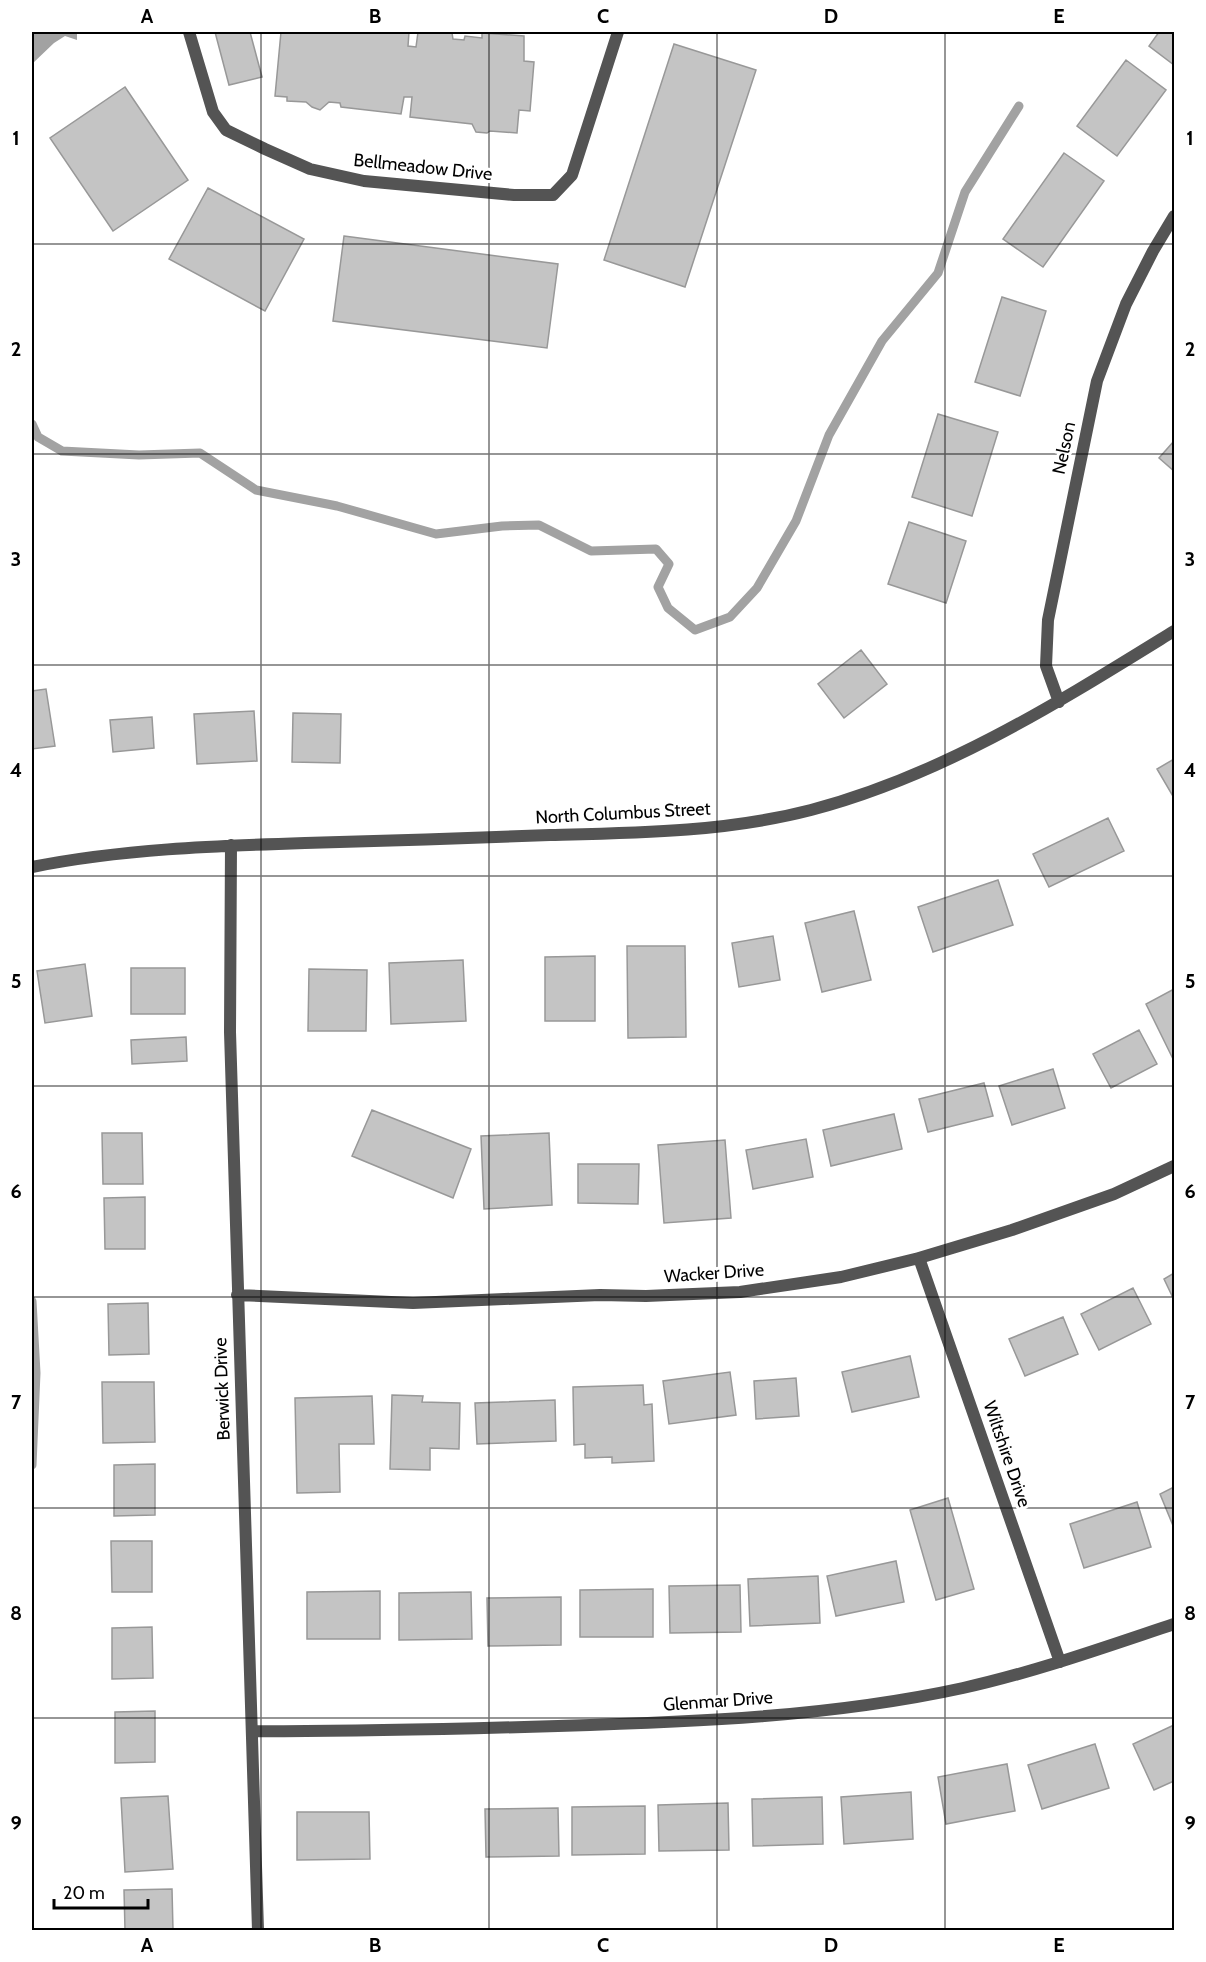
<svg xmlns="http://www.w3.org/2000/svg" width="1206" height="1962" viewBox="0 0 1206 1962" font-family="Cabin,sans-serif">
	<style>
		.water { fill: #a2a2a2 }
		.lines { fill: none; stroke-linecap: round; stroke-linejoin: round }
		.stream { stroke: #a2a2a2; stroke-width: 9 }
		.building { fill: #c4c4c4; stroke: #989898; stroke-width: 1.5 }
		.minor { stroke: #545454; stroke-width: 12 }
		.grid { fill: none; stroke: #000; stroke-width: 1.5; stroke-opacity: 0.55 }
		.labels { text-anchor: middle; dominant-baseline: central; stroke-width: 6; stroke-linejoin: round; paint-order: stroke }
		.street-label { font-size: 18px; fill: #000; stroke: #fff }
		.neatline { fill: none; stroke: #000; stroke-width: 2 }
		.grid-label { font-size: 20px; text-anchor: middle; font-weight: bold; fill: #000 }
	</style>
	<rect width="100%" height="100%" fill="#fff"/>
	<path class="water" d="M32 32H77V40L65 36 54 43 32 64Z"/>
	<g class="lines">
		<path class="stream" d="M32 424 38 437 62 451 139 455 200 453 256 490 337 506 436 534 502 526 539 525 591 551 656 549 669 564 658 587 668 608 695 630 730 617 757 588 796 521 829 435 882 341 938 273 965 192 1019 106
			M32 1301 36 1373 32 1465"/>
	</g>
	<path class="building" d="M215 32H250L262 77 229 85Z
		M281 32H409L408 46 416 47 418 32 452 33 453 39 464 40 465 36 482 38V33L524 36V61L534 62 530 111 519 110 517 133 490 131 487 133 476 132 472 124 410 117 412 97H404L401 114 341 107 340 103 329 102 320 110 312 107 306 102 287 101V97L275 96Z
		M1159 32H1174V65L1149 46Z
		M674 44 756 70 685 287 604 260Z
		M1126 60 1166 90 1117 156 1077 126Z
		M125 87 188 180 113 231 50 138Z
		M1064 153 1104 181 1043 267 1003 239Z
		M208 188 304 239 265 311 169 259Z
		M344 236 558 264 547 348 333 321Z
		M1002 297 1046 311 1020 396 975 382Z
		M938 414 998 432 972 516 912 497Z
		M1174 441V471L1159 458Z
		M909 522 966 541 946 603 888 584Z
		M861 650 887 684 844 718 818 684Z
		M46 689 55 746 32 749V691Z
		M254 711 257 761 197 764 194 714Z
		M293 713 341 714 340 763 292 762Z
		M152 717 154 748 113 752 110 720Z
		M1174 759V798L1157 769Z
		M1108 818 1124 851 1049 887 1033 854Z
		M998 880 1013 925 933 952 918 907Z
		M854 911 871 980 822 992 805 923Z
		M773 936 780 980 739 987 732 943Z
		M627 946H685L686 1037 628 1038Z
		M595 956V1021H545V957Z
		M463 960 466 1021 391 1024 389 963Z
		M85 964 92 1016 45 1023 37 971Z
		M131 968H185V1014H131Z
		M309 969 367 970 366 1031H308Z
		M1174 989V1061L1146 1004Z
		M1139 1030 1157 1064 1111 1088 1093 1054Z
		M186 1037 187 1061 132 1064 131 1040Z
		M1053 1069 1065 1108 1012 1125 999 1086Z
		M984 1083 993 1116 928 1132 919 1099Z
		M372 1110 471 1149 453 1198 352 1156Z
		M894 1114 902 1149 831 1166 823 1130Z
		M102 1133H142L143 1184H103Z
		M549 1133 552 1205 484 1209 481 1136Z
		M806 1139 813 1177 753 1189 746 1150Z
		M725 1140 731 1218 664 1223 658 1145Z
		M578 1164H639L638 1204 578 1203Z
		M145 1197V1249H105L104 1198Z
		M1174 1273V1300L1164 1279Z
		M1133 1288 1151 1324 1099 1350 1081 1314Z
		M148 1303 149 1354 109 1355 108 1304Z
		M1063 1317 1078 1354 1025 1376 1009 1339Z
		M910 1356 919 1397 852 1412 842 1372Z
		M730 1372 736 1415 669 1424 663 1381Z
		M796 1378 799 1416 756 1419 754 1381Z
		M102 1382H154L155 1442 103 1443Z
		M643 1385 644 1405 652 1404 654 1461 612 1463V1457L585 1458V1444L574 1445 573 1387Z
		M392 1395 423 1396 422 1402 460 1403 459 1449 430 1448V1470L390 1469Z
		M372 1396 374 1444H339L340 1492 297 1493 295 1398Z
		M555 1400 556 1441 477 1444 475 1403Z
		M155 1464V1515L114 1516V1465Z
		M1174 1487V1528L1160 1494Z
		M948 1498 974 1589 936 1600 910 1510Z
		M1137 1502 1151 1547 1084 1568 1070 1524Z
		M111 1541H152V1592H112Z
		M896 1561 904 1602 836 1616 827 1576Z
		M818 1576 820 1623 750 1626 748 1579Z
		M740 1585 741 1632 670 1633 669 1586Z
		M653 1589V1637H580V1590Z
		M380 1591V1639H307V1592Z
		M471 1592 472 1639 399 1640V1593Z
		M561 1597V1645L488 1646 487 1598Z
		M152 1627 153 1678 112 1679V1628Z
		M155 1711V1762L115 1763V1712Z
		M1174 1725V1781L1154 1790 1133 1744Z
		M1095 1744 1109 1788 1042 1809 1028 1765Z
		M1007 1764 1015 1811 946 1824 938 1777Z
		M911 1792 913 1839 844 1844 841 1797Z
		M168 1796 173 1869 125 1872 121 1798Z
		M822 1797 823 1844 753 1846 752 1799Z
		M728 1803 729 1850 659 1851 658 1805Z
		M645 1806V1854L572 1855V1807Z
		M558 1808 559 1856 486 1857 485 1809Z
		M297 1812H369L370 1859 297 1860Z
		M172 1889 173 1930H125L124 1890Z"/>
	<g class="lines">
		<path class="minor" d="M189 32 213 112 226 130 265 149 310 169 364 181 514 195H553L572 175 618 32
			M1059 702 1046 666 1048 620 1097 381 1126 304 1153 251 1174 216
			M231 845 230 1032 258 1930
			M32 867C122 849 213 846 305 843 387 841 468 838 550 835 637 833 726 832 811 810 944 775 1059 702 1174 631
			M919 1258 1060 1662
			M237 1295 413 1303 600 1295 646 1296 740 1292 841 1277 919 1258 1012 1230 1114 1194 1174 1166
			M253 1731C354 1732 456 1729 558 1726 693 1722 830 1717 963 1688 1035 1672 1105 1647 1174 1624"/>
	</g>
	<path class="grid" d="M261 32V1930M489 32V1930M717 32V1930M945 32V1930M32 244H1174M32 454H1174M32 665H1174M32 876H1174M32 1086H1174M32 1297H1174M32 1508H1174M32 1718H1174"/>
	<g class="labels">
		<g class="street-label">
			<text transform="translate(423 167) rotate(6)">Bellmeadow Drive</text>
			<text transform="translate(1064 448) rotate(-78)">Nelson</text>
			<text transform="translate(623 813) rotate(-3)">North Columbus Street</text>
			<text transform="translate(714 1273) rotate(-4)">Wacker Drive</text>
			<text transform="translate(222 1389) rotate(-92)">Berwick Drive</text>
			<text transform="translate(1007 1454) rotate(71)">Wiltshire Drive</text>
			<text transform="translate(718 1701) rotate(-4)">Glenmar Drive</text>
		</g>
	</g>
	<rect width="1206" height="1962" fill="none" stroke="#ffffff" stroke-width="66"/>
	<path d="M54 1899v9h94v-9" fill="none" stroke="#000000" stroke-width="3"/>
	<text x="63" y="1899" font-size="18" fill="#000000" stroke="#ffffff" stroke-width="4.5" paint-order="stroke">20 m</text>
	<rect x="33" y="33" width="1140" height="1896" class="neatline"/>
	<g class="grid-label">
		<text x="147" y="23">A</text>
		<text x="375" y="23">B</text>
		<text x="603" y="23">C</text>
		<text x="831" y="23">D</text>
		<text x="1059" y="23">E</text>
		<text x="16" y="145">1</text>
		<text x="1190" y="145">1</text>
		<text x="16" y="356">2</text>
		<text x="1190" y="356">2</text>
		<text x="16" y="566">3</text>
		<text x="1190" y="566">3</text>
		<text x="16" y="777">4</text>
		<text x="1190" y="777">4</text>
		<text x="16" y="988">5</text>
		<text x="1190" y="988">5</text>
		<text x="16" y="1198">6</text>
		<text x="1190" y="1198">6</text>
		<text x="16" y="1409">7</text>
		<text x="1190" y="1409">7</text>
		<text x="16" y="1620">8</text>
		<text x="1190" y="1620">8</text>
		<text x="16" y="1830">9</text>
		<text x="1190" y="1830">9</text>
		<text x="147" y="1952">A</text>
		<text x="375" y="1952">B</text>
		<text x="603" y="1952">C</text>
		<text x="831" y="1952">D</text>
		<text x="1059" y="1952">E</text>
	</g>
</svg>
